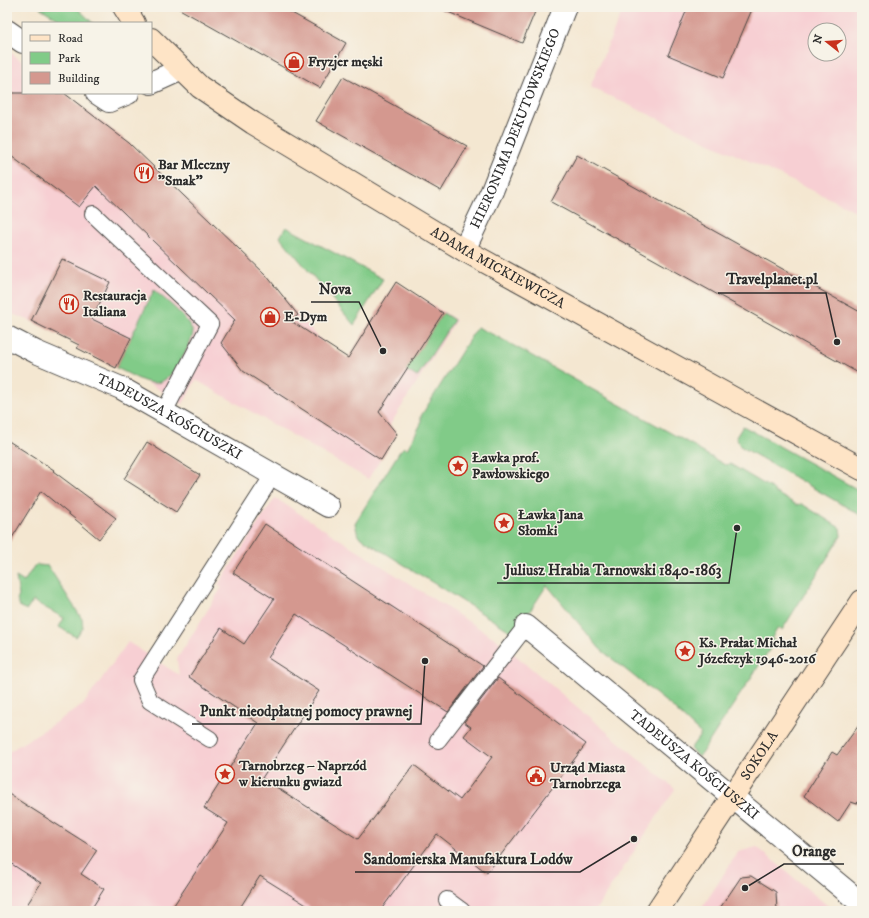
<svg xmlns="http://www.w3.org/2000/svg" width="869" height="918" viewBox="0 0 869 918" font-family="'IM FELL DW Pica',serif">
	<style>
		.built { fill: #f7cfd3; fill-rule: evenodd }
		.green { fill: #81cb88; stroke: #567b5a }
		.building { fill: #d4988f }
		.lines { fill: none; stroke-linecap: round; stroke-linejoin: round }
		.lane-casing { stroke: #494744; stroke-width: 18 }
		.street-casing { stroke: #494744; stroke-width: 24 }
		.secondary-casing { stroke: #494744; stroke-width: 24 }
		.lane { stroke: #fff; stroke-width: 16 }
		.street { stroke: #fff; stroke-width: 22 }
		.secondary { stroke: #fee4c6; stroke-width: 22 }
		.labels { text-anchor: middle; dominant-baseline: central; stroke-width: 3; stroke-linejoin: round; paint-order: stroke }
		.poi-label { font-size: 14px; font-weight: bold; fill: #2b2b2b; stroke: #f7f3e8; text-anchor: start }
		.street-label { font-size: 14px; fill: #2b2b2b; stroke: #f7f3e8 }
		.leader { fill: none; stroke: #2b2b2b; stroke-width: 1.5 }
		.callout-dot { fill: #2b2b2b; stroke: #f7f3e8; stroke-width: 1.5 }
		.callout-label { font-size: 15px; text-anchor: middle; font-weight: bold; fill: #2b2b2b; stroke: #f7f3e8; stroke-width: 3; stroke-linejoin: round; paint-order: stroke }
	</style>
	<rect width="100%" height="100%" fill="#f7f3e8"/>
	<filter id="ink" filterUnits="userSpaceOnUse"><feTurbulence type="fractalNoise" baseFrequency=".025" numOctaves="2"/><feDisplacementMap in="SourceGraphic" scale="8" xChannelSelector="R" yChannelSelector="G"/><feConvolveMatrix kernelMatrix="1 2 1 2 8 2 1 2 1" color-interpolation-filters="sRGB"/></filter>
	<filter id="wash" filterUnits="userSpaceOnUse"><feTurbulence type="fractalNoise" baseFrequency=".012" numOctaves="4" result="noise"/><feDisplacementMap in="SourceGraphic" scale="16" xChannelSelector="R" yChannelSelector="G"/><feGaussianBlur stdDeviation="0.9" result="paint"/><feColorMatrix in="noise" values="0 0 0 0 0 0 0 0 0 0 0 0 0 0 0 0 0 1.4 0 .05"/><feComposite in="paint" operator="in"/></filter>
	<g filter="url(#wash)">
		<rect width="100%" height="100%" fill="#f4e7d1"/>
		<path class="built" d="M624 7H862V216L848 207 590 87ZM815 30H839V54H815Z
			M7 50 23 62V93H64L129 143 266 275 298 315 344 365 396 282 456 320 390 425 397 434 368 479 196 380 183 404 151 385 77 348 79 345 31 321 7 312Z
			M275 498 496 639 675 789 595 911H7V753L83 705 128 642 179 675 177 659 222 587 218 585Z
			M757 847 834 911H700L738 852Z"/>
		<path class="green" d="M39 7H76L93 23H64Z
			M286 227 383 279 354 325 280 237Z
			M154 290C165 300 191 319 193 334 188 349 172 384 154 383 142 383 127 372 116 368Z
			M443 313 454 320 417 377 406 370Z
			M477 327 498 337 696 447 697 449 725 465 730 464 774 490V492L797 505 802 504 840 528 841 536 782 630 778 628 771 639 775 641 699 757 690 749 701 734 671 706 600 649 547 585 515 634 358 536 355 523 400 451 404 447 407 449 421 424V416Z
			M743 426 862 492V516L740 446 736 437Z
			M38 565 48 566 82 619 83 628 76 637 59 627 64 618 33 601 27 610 20 607 17 600 19 596 16 577 24 582 34 566Z"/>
		<g id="blocks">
			<path class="building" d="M176 7H281L346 43 320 88Z
				M436 7H537L522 43Z
				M688 7H753L723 78 668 55Z
				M343 77 467 146 441 191 316 121Z
				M7 93H64L129 143 266 275 298 315 291 321 348 358 396 282 443 313 379 412 397 434 381 460 243 371 221 343 235 320 96 186 79 207 7 153Z
				M577 155 862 313V375L551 202Z
				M62 259 110 282 92 319 131 338 116 368 77 348 79 345 31 321Z
				M7 440 54 470 53 471 116 518 99 539 41 491 7 546Z
				M147 442 200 475 176 512 124 479Z
				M265 524 483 666 448 712 296 614 268 658 319 691 262 778 358 839 414 765 460 800 492 757 464 736 471 727 464 722 498 678 586 744 487 873 437 834 380 911H316L260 876 238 911H170L228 823 204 808 258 723 189 677 221 628 244 644 274 599 233 573Z
				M862 721V792L857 804 851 802 838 822 804 796 832 752 837 755Z
				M7 793 97 850 81 874 104 889 90 911H23L41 883 7 861Z
				M751 876 776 892 777 911H718L741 877Z"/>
		</g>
	</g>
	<g filter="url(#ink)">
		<use href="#blocks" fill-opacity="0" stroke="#494744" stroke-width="1"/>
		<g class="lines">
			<g class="lane-casing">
				<path id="lane" d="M93 214 210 324 164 412
					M210 739 150 701 141 680 273 475
					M438 740 526 626
					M447 900 462 911"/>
			</g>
			<g class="street-casing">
				<g id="street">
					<path d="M7 31 23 42"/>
					<path d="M151 83 182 69"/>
					<path d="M97 93 109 101 128 93"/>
					<path id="s1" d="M464 250 492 191 565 7"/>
					<path id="s2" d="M7 337 36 352 121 388 328 506"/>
					<path id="s3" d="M526 626 862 904"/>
				</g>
			</g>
			<g class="secondary-casing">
				<g id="secondary">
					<path d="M124 7 134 23"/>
					<path id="s4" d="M151 39 200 87 253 123 464 250 862 469"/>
					<path id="s5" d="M657 911 862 601"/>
				</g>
			</g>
			<use href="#lane" class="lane"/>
			<use href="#street" class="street"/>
			<use href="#secondary" class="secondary"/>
		</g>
	</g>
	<defs>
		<g id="shop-ring" transform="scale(1)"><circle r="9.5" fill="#f7f3e8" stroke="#c8321e" stroke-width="1.5"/><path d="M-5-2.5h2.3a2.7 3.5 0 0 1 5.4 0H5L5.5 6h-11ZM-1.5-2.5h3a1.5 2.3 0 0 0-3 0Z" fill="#c8321e"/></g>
		<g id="restaurant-ring" transform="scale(1)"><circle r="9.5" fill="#f7f3e8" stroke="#c8321e" stroke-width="1.5"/><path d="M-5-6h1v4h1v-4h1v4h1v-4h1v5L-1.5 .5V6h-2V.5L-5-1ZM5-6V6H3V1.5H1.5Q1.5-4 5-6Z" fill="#c8321e"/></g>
		<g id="sight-ring" transform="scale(1)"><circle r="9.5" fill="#f7f3e8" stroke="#c8321e" stroke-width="1.5"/><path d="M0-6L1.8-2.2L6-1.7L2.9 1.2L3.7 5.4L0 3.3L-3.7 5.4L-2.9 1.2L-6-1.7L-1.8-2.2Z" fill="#c8321e"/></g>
		<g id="civic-ring" transform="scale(1)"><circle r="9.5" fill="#f7f3e8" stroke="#c8321e" stroke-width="1.5"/><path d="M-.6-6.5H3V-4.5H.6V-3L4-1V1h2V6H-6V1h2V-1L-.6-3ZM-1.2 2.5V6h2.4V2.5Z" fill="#c8321e"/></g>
	</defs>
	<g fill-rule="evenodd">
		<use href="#shop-ring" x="294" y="62"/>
		<use href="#restaurant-ring" x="144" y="173"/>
		<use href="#restaurant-ring" x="69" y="304"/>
		<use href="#shop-ring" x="270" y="317"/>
		<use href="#sight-ring" x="458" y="466"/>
		<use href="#sight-ring" x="504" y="523"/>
		<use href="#sight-ring" x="685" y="651"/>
		<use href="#sight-ring" x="225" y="774"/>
		<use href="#civic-ring" x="536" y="776"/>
	</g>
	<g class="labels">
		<g class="poi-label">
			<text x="308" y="62">Fryzjer męski</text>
			<text x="158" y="165">Bar Mleczny<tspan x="158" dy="16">"Smak"</tspan></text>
			<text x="83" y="296">Restauracja<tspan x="83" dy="16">Italiana</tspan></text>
			<text x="284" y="317">E-Dym</text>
			<text x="472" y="458">Ławka prof.<tspan x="472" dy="16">Pawłowskiego</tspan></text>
			<text x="518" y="515">Ławka Jana<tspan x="518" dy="16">Słomki</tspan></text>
			<text x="699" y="643">Ks. Prałat Michał<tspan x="699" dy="16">Józefczyk 1946-2016</tspan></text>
			<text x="239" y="766">Tarnobrzeg – Naprzód<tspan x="239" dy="16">w kierunku gwiazd</tspan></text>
			<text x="550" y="768">Urząd Miasta<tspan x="550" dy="16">Tarnobrzega</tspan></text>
		</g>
		<g class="street-label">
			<text stroke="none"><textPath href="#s1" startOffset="132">HIERONIMA DEKUTOWSKIEGO</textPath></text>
			<text stroke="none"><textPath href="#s4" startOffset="417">ADAMA MICKIEWICZA</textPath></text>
			<text stroke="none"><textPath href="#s2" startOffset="181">TADEUSZA KOŚCIUSZKI</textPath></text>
			<text stroke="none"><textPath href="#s5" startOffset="186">SOKOLA</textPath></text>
			<text stroke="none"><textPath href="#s3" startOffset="218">TADEUSZA KOŚCIUSZKI</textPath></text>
		</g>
	</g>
	<path class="leader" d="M837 342L826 293H718M383 351L359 302H311M737 528L729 583H497M425 661L421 724H192M745 888L784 864H844M634 839L580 872H355"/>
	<g class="callout-dot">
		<circle cx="837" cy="342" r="4"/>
		<circle cx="383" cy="351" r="4"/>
		<circle cx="737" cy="528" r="4"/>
		<circle cx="425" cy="661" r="4"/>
		<circle cx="745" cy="888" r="4"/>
		<circle cx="634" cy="839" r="4"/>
	</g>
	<g class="callout-label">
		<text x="772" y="284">Travelplanet.pl</text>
		<text x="335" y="294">Nova</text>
		<text x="613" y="575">Juliusz Hrabia Tarnowski 1840-1863</text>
		<text x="306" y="716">Punkt nieodpłatnej pomocy prawnej</text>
		<text x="814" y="856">Orange</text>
		<text x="468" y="864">Sandomierska Manufaktura Lodów</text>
	</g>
	<rect width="869" height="918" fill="none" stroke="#f7f3e8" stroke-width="24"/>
	<rect x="22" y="22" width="130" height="72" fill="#f7f3e8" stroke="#a5a39c"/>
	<rect x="30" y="35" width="20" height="6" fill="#fee4c6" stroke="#a5a39c"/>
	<text x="58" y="42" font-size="12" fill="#2b2b2b">Road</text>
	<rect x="30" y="52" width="20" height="12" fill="#81cb88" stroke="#a5a39c"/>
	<text x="58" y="62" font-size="12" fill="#2b2b2b">Park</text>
	<rect x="30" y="72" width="20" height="12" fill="#d4988f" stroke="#a5a39c"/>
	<text x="58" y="82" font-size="12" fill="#2b2b2b">Building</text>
	<g transform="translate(827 42) rotate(287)"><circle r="19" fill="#f7f3e8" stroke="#a5a39c"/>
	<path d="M0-3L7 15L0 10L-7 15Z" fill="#c8321e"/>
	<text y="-6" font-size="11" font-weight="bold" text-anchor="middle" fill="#2b2b2b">N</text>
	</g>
</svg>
